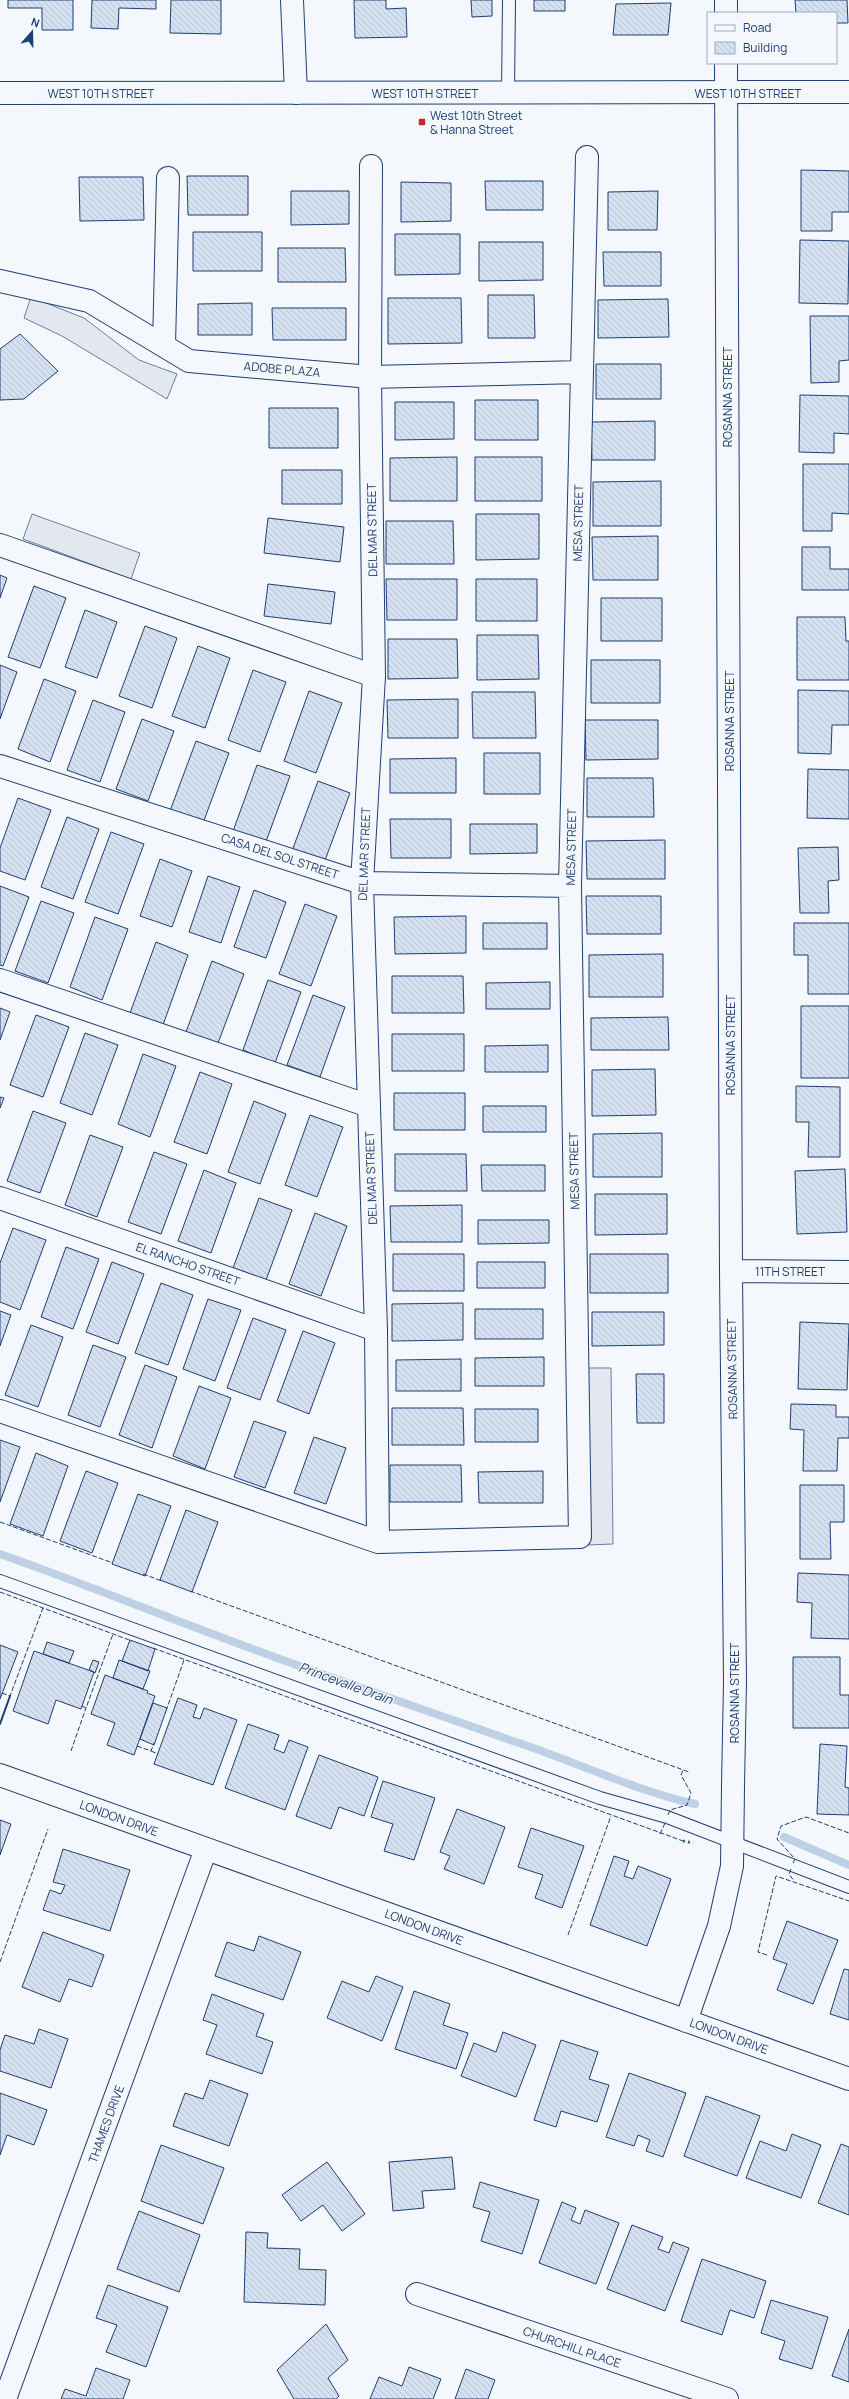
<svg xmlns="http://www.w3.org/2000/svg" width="849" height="2399" viewBox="0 0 849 2399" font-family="Manrope,sans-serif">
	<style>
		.parking { fill: #e3e8f0; stroke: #687fa3 }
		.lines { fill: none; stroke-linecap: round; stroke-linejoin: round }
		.stream { stroke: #bed0e5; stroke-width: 8 }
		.building { fill: url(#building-back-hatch); stroke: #1d3f73 }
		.service-casing { stroke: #1d3f73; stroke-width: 14 }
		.minor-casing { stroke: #1d3f73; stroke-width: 24 }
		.tertiary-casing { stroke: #1d3f73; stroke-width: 24 }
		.service { stroke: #f4f7fb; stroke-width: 12 }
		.minor { stroke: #f4f7fb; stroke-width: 22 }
		.tertiary { stroke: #f4f7fb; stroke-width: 22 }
		.hedge { stroke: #2c6c60; stroke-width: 3; stroke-dasharray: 2 3; stroke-linecap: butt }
		.fence { stroke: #1d3f73; stroke-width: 1; stroke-dasharray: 5 2; stroke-linecap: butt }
		.wall { stroke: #1d3f73; stroke-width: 2 }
		.poi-dot { fill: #c62828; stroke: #f4f7fb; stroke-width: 1.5 }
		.labels { text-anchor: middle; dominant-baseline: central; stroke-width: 3; stroke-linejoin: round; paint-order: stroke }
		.street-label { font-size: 12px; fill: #1d3f73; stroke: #f4f7fb }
		.poi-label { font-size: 12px; fill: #1d3f73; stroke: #f4f7fb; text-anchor: start }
		.water-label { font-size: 13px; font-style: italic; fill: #1d3f73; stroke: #f4f7fb }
	</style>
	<defs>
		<pattern id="building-back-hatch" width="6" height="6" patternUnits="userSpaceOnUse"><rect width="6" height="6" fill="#d5e0f0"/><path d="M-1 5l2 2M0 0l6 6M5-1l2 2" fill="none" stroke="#b6c1d1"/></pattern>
	</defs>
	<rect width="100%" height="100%" fill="#f4f7fb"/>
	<path class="parking" d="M31 297 84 318 139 360 177 374 167 399 62 336 24 318Z
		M32 514 140 553 131 579 23 539Z
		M586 1368H611L613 1544 587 1545Z"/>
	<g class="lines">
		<path class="stream" d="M0 1554C88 1585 173 1620 261 1652 345 1683 431 1712 516 1742 576 1762 634 1790 695 1804
			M784 1837 849 1865"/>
	</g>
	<path class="building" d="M8 0H73V30H42V8H8Z
		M92 0H156V9L119 8 118 29 91 28Z
		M171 0H221V34L170 33Z
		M354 0H386V9L406 8 407 37 355 38Z
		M471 0H492V16L472 17Z
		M534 0H565V11H534Z
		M795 0H847L848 23H836V13H796Z
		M671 3 668 35H613L616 4Z
		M801 170 849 171V212H832V231H801Z
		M187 176H248V215H188Z
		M79 177H143L144 220 80 221Z
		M485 181H543V210H486Z
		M401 182 451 183V221L401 222Z
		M291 191H349V224L291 225Z
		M658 191 657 230H608V192Z
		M193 232H262V271H193Z
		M395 234H460V274L395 275Z
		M800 240 849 241 848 304 799 303Z
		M479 242H543V280L479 281Z
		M278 248H345L346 282H278Z
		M603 252H661V286H604Z
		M488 295H534L535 338H488Z
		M388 298H461L462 343 388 344Z
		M668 299 669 337 598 338V300Z
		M252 303V335H198V304Z
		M272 308H346V340H273Z
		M810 316H849V360L839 361V382L811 383Z
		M20 334 58 371 24 399 0 400V349Z
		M596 364H661V399H596Z
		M800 395 849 396V434L834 433V453L799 452Z
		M475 400H538V440H475Z
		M395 402H454V439L395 440Z
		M269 408H338V448H269Z
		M655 421V460H592L591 422Z
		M457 457V501H390V458Z
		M475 457H542V501H475Z
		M803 464H849V514L832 513V531H803Z
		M282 470H342V504H282Z
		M661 481V526H593V482Z
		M476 514H539V559L476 560Z
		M268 518 344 527 340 562 264 553Z
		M386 521H453L454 564H386Z
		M658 536V580H593L592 537Z
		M802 547H830V569H849V590H802Z
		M0 575 7 578 0 598Z
		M386 579H457V620H387Z
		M476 579H537V621H476Z
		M268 584 335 592 331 624 264 616Z
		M34 586 66 598 40 668 8 657Z
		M601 598H662V641H601Z
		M85 610 117 622 97 678 65 667Z
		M797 617H845L846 641H849V680H797Z
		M145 626 177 638 152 708 119 696Z
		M477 635H538L539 679 477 680Z
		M388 639H457L458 678 388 679Z
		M198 646 230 658 205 728 172 716Z
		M591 660H660V703H591Z
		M0 665 17 672 0 719Z
		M253 670 286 682 260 752 228 740Z
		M44 679 76 691 50 762 18 749Z
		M798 690 849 691V725H832L831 754 798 753Z
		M309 691 342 703 316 773 284 761Z
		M472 692H535L536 738H473Z
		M458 699V738H388L387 700Z
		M93 700 125 712 100 782 67 770Z
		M142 719 174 731 148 801 116 789Z
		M585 720H658V759L586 760Z
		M196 741 229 753 203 823 170 811Z
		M484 753H540V794H484Z
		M456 758V793H390V759Z
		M257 765 290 776 264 847 232 834Z
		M808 769 849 770V819L807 818Z
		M587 778H653L654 817H587Z
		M318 781 350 793 324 863 292 851Z
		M18 798 51 810 25 880 0 871V848Z
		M67 817 99 829 73 899 41 887Z
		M390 819H451V858H391Z
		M470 824H537V853L470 854Z
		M111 832 144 844 118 914 85 902Z
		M665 840V879H587L586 841Z
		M838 847 839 880 828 881 829 913H800L798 848Z
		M160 859 192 871 172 927 140 916Z
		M208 876 240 887 221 943 189 932Z
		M0 886 29 897 3 966 0 965Z
		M254 890 286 902 266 958 234 947Z
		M586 896H661V934H587Z
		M41 901 74 913 48 983 15 971Z
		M305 904 337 916 311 986 279 974Z
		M466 916V953L395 954 394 917Z
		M95 917 128 929 102 1000 70 987Z
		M483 923H547V949H483Z
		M794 923H849V994H808V955H794Z
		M156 942 188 955 163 1025 130 1013Z
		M663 954V997H589V955Z
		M212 961 244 974 218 1043 186 1032Z
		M392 976H463L464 1013H392Z
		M268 980 301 992 275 1063 243 1050Z
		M550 982V1009H486V983Z
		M313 995 345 1007 320 1077 287 1065Z
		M801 1006H849V1078H801Z
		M0 1008 10 1012 0 1040Z
		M36 1015 69 1027 43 1097 10 1085Z
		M668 1017 669 1050H591V1018Z
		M85 1033 118 1045 92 1115 60 1103Z
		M392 1034H464V1071H392Z
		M548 1045V1072H485V1046Z
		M143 1054 176 1066 150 1137 118 1124Z
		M655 1069 656 1115 592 1116V1070Z
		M200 1072 232 1084 207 1154 174 1142Z
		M796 1086 840 1087V1157H808L809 1122H796Z
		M394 1093H465V1130H394Z
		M0 1097 4 1098 0 1108Z
		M254 1101 286 1114 260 1184 228 1172Z
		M483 1106H546V1132H483Z
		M33 1111 66 1123 40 1193 7 1181Z
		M310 1115 343 1127 317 1197 285 1185Z
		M662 1133V1177H593V1134Z
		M90 1135 123 1147 97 1217 65 1205Z
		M154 1152 187 1164 161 1234 128 1222Z
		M395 1154H466L467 1191H395Z
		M481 1165H545V1191H482Z
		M845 1169 847 1232 797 1234 795 1171Z
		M204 1170 236 1183 211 1253 178 1241Z
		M595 1194H667V1234L595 1235Z
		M259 1198 292 1210 266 1280 233 1268Z
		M462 1205V1242H391L390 1206Z
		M315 1213 347 1226 321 1296 289 1284Z
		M478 1220H549V1243L478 1244Z
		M13 1228 46 1240 20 1310 0 1302V1263Z
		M66 1247 99 1259 73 1329 41 1317Z
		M393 1254H464V1291H393Z
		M590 1254H668V1293H590Z
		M112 1262 144 1274 118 1344 86 1332Z
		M477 1262H545V1288H477Z
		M161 1283 193 1295 168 1365 135 1353Z
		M208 1299 241 1310 215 1381 183 1369Z
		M463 1303V1340L392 1341V1304Z
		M475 1309H543V1339H475Z
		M0 1311 11 1315 0 1346Z
		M592 1312H664V1345L592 1346Z
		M253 1318 286 1330 260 1400 227 1388Z
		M800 1322 849 1324 847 1390 798 1389Z
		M31 1325 63 1337 38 1407 5 1395Z
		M303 1331 335 1343 309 1414 277 1401Z
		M93 1345 126 1357 100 1427 68 1415Z
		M544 1357V1386H475V1358Z
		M461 1359V1391H396V1360Z
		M145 1365 177 1377 152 1448 119 1435Z
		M636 1374H664V1423H637Z
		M199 1386 231 1398 205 1469 173 1456Z
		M791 1404 836 1405V1417H849V1438H838L837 1471H803L804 1430 790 1429Z
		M392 1408H463L464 1445H392Z
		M475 1409H538V1442H475Z
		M254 1421 286 1432 265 1488 234 1477Z
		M314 1437 346 1448 326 1504 294 1493Z
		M0 1440 20 1447 0 1502Z
		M36 1453 68 1466 43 1536 10 1524Z
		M390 1465H461L462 1502H390Z
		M86 1471 118 1483 92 1553 60 1541Z
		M543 1471V1503H479L478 1472Z
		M800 1485H844V1522H830L831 1559H800Z
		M138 1494 171 1506 145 1576 112 1564Z
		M186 1510 218 1522 192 1592 160 1580Z
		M798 1573 849 1575V1639L811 1638 812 1603 797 1602Z
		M130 1640 155 1649 148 1671 122 1661Z
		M47 1642 74 1651 69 1663 43 1654Z
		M0 1645 18 1652 0 1699Z
		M34 1651 94 1672 81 1709 56 1700 48 1724 13 1711Z
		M793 1657H840V1695H849V1728H793Z
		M93 1660 99 1662 95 1673 89 1670Z
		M119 1660 150 1671 143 1689 113 1678Z
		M105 1675 148 1691 147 1693 155 1696 134 1755 107 1745 115 1723 91 1714Z
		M178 1698 197 1705 193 1717 200 1719 204 1708 237 1720 213 1785 154 1764Z
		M153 1703 167 1708 154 1745 140 1739Z
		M248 1724 279 1735 274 1749 284 1753 289 1740 308 1747 285 1810 225 1788Z
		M820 1744 847 1746 845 1787 849 1788V1815L817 1814Z
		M319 1755 378 1777 364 1816 339 1807 331 1829 296 1816Z
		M383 1781 435 1798 414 1860 384 1851 393 1824 371 1817Z
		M457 1809 505 1827 484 1884 444 1869 450 1856 440 1852Z
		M0 1820 11 1824 0 1855Z
		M531 1828 584 1846 562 1908 535 1898 543 1875 518 1867Z
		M63 1849 130 1870 110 1931 43 1910 50 1890 61 1894 65 1885 53 1882Z
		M614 1856 629 1861 624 1876 633 1879 638 1866 671 1879 647 1946 590 1925Z
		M787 1921 838 1940 813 2004 777 1990 787 1964 773 1959Z
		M43 1932 104 1955 92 1987 69 1979 60 2002 22 1987Z
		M259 1936 301 1952 283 2000 215 1976 227 1942 254 1951Z
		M844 1969 849 1970V2020L830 2014Z
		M376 1976 403 1987 382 2041 327 2018 342 1981 369 1992Z
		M414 1991 450 2004 443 2025 468 2033 456 2069 395 2049Z
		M212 1994 264 2014 256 2036 273 2042 262 2074 206 2054 217 2025 203 2020Z
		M39 2029 68 2039 51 2088 0 2071V2050L5 2035 34 2044Z
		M503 2032 536 2045 516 2097 461 2076 474 2043 496 2052Z
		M561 2040 598 2052 589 2079 609 2085 597 2122 561 2111 556 2127 534 2120Z
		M629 2073 686 2093 663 2157 646 2151 650 2140 638 2135 634 2146 606 2137Z
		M210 2080 248 2094 229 2146 173 2126 185 2093 203 2099Z
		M0 2093 47 2110 34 2145 7 2135 0 2155Z
		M706 2096 760 2116 737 2176 684 2156Z
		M792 2134 821 2145 801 2198 746 2178 760 2141 786 2151Z
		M841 2144 849 2147V2215L818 2203Z
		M161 2145 224 2168 203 2224 141 2201Z
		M452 2157 455 2189 422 2191 424 2208 393 2211 389 2162Z
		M327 2162 365 2214 342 2231 323 2205 301 2221 282 2195Z
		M480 2182 539 2200 522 2254 481 2241 490 2212 473 2207Z
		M562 2202 576 2208 571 2220 580 2224 585 2210 619 2223 596 2284 539 2263Z
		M139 2211 200 2235 179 2292 117 2269Z
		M632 2225 663 2237 658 2249 669 2253 673 2242 689 2248 665 2311 607 2289Z
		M246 2232 268 2233 267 2248 300 2249 299 2269 326 2270 325 2305 244 2302Z
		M702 2259 766 2281 754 2318 730 2310 722 2335 681 2321Z
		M108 2285 168 2307 146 2367 106 2352 117 2325 96 2318Z
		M771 2300 828 2317 812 2369 779 2359 785 2341 761 2333Z
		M326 2324 348 2360 328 2378 339 2396 336 2399H294L277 2370Z
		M849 2329V2382L832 2376Z
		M409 2367 441 2379 433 2399H370L379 2377 402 2386Z
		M96 2368 130 2380 123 2399H61L65 2389 86 2396Z
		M466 2369 495 2380 488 2399H455Z"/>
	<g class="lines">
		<g class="service-casing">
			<path id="service" d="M508 93 509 0
				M0 1581 600 1798 667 1817 849 1887"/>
		</g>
		<g class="minor-casing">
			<path id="minor" d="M292 0 296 93
				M726 13V0
				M371 166 370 377 374 676 362 883 376 1330 378 1542
				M0 281 89 301 189 361 370 377 582 372
				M164 346 168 178
				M0 545 374 676
				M0 766 362 883 570 886
				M0 980 369 1106
				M0 1198 376 1330
				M731 1271 849 1272
				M0 1411 378 1542 580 1537 570 886 587 157
				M0 1775 849 2079
				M686 2021 719 1926 732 1866 733 1786 735 1682 731 1271 726 63
				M417 2294 727 2399
				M5 2399 206 1849"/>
		</g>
		<g class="tertiary-casing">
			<path id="tertiary" d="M0 93 849 92"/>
		</g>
		<use href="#service" class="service"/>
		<use href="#minor" class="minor"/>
		<use href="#tertiary" class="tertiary"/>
		<path class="hedge" d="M683 1841 693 1843"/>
		<path class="fence" d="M0 1522 113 1563
			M143 1574 162 1581
			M190 1591 689 1772
			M0 1592 132 1641
			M153 1648 683 1841
			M2 1693 10 1696 43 1608
			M82 1706 86 1708 113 1634
			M166 1711 184 1660
			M137 1746 151 1751 154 1743
			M71 1751 86 1708
			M151 1751 158 1754
			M668 1815 670 1810 687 1805 691 1793 681 1775 683 1770
			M660 1834 666 1821
			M793 1863 795 1859 777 1839 781 1826 806 1817 849 1833
			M791 1869 789 1874 794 1881
			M568 1935 611 1816
			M767 1955 758 1952 776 1876 849 1901
			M0 1962 48 1829"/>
		<path class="wall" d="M0 1724 10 1696"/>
	</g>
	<rect class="poi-dot" x="418" y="118" width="8" height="8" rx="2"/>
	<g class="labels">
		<g class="street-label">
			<text x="101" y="93">WEST 10TH STREET</text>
			<text x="425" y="93">WEST 10TH STREET</text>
			<text x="748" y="93">WEST 10TH STREET</text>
			<text transform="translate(282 369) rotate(5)">ADOBE PLAZA</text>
			<text transform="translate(727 397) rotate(-90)">ROSANNA STREET</text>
			<text transform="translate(578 523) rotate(-89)">MESA STREET</text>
			<text transform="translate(372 530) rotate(-91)">DEL MAR STREET</text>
			<text transform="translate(729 721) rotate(-90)">ROSANNA STREET</text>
			<text transform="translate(571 847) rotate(-89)">MESA STREET</text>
			<text transform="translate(364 854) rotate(-88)">DEL MAR STREET</text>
			<text transform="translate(280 856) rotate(18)">CASA DEL SOL STREET</text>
			<text transform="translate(730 1045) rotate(-90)">ROSANNA STREET</text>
			<text transform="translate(574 1171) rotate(-91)">MESA STREET</text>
			<text transform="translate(371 1178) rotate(-92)">DEL MAR STREET</text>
			<text transform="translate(188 1264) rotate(19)">EL RANCHO STREET</text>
			<text x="790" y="1271">11TH STREET</text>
			<text transform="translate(732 1369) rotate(-91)">ROSANNA STREET</text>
			<text transform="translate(734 1693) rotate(-90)">ROSANNA STREET</text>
			<text transform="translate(119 1818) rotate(20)">LONDON DRIVE</text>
			<text transform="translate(424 1927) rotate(20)">LONDON DRIVE</text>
			<text transform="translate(729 2036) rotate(20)">LONDON DRIVE</text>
			<text transform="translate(106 2124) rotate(-70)">THAMES DRIVE</text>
			<text transform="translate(572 2347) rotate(19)">CHURCHILL PLACE</text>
		</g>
		<g class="poi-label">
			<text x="430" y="115">West 10th Street<tspan x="430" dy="14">&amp; Hanna Street</tspan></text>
		</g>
		<g class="water-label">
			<text transform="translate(346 1683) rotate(20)">Princevalle Drain</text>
		</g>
	</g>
	<rect x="707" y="12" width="130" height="52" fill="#f4f7fb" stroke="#9eadc5"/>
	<rect x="715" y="25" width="20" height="6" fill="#f4f7fb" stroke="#9eadc5"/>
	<text x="743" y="32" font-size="12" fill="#1d3f73">Road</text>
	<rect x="715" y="42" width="20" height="12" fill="url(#building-back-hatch)" stroke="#9eadc5"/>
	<text x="743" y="52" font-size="12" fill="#1d3f73">Building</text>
	<g transform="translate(32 32) rotate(20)" stroke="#f4f7fb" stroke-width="3" paint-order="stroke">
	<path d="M0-3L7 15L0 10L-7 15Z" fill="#1d3f73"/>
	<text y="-6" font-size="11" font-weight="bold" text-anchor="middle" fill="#1d3f73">N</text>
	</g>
</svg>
